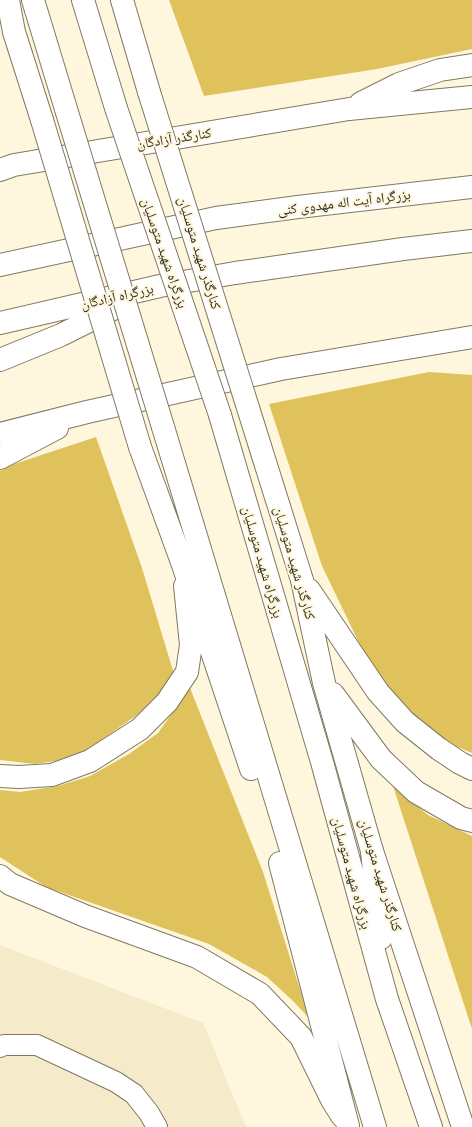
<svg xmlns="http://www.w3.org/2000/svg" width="472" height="1127" viewBox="0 0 472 1127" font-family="'IBM Plex Sans','Noto Naskh Arabic',sans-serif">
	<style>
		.built { fill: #f5ebca }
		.green { fill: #dfc25b }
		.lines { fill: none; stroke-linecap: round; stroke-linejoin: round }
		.minor-casing { stroke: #807962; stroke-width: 22 }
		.major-casing { stroke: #807962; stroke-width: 24 }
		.highway-casing { stroke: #807962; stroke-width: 24 }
		.minor { stroke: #fff; stroke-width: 20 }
		.major { stroke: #fff; stroke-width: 22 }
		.highway { stroke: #fff; stroke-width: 22 }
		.major-bridge-casing { stroke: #807962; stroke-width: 24; stroke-linecap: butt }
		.highway-bridge-casing { stroke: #807962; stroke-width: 24; stroke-linecap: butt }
		.major-bridge { stroke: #fff; stroke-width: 22 }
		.highway-bridge { stroke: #fff; stroke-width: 22 }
		.labels { text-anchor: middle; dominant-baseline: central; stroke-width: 4; stroke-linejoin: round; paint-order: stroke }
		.street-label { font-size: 14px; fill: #302e24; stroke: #fef7dd }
	</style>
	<rect width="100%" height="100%" fill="#fef7dd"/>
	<path class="built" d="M0 945 203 1023 246 1127H0Z"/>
	<path class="green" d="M169 0H472V49L377 69 204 96Z
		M429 372 472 375V753L444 741 414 720 375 676 322 566 269 404Z
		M96 437 142 568 177 684 137 715 87 750 63 760 35 764 0 760V471L11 465Z
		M190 688 263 872 309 1018 293 1001 267 977 209 944 46 887 0 857V790L20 792 58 786 90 776 129 754 158 733Z
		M393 786 428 815 472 836V1029Z"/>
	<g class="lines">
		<g class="minor-casing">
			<path id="minor" d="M0 1047 4 1045H37L116 1082 134 1094 149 1113 157 1127"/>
		</g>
		<g class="major-casing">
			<path id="major" d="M122 0 149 92
				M361 103 399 84 440 70 472 65
				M0 170 14 165 349 109 472 97
				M0 434 87 412 281 369 472 337
				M0 458 57 428
				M302 580 324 683 372 851 463 1127
				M309 590 378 692 405 722 439 749 460 763 472 769
				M333 694 381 759 416 792 461 818 472 821
				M0 776 19 777 52 775 90 761 140 729 167 702 187 672 191 645 185 586
				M0 876 10 884 85 916 197 957 260 994 301 1037 332 1100 342 1116"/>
		</g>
		<g class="highway-casing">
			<path id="highway" d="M8 0 14 32 42 120
				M33 0 66 109
				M83 0 116 108
				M0 265 216 218 298 207 472 187
				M0 323 160 286 235 273 403 249 472 241
				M0 360 61 335 117 307
				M220 415 322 762 387 999 431 1127
				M163 427 375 1127
				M140 447 183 565 251 769
				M372 851 381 938
				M280 863 348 1126"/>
		</g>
		<use href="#minor" class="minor"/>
		<use href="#major" class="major"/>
		<use href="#highway" class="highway"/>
		<g class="major-bridge-casing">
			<path id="major-bridge" d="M149 92 302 580"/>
		</g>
		<g class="highway-bridge-casing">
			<path id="highway-bridge" d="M116 108 220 415
				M66 109 163 427
				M42 120 140 447"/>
		</g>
		<use href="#major-bridge" class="major-bridge"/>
		<use href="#highway-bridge" class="highway-bridge"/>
	</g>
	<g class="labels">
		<g class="street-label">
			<text transform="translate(174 138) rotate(-9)">کنارگذر آزادگان</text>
			<text transform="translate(344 202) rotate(-7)">بزرگراه آیت اله مهدوی کنی</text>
			<text transform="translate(165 253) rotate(71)">بزرگراه شهید متوسلیان</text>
			<text transform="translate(200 253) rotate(73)">کنارگذر شهید متوسلیان</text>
			<text transform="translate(117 296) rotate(-13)">بزرگراه آزادگان</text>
			<text transform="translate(263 562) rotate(74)">بزرگراه شهید متوسلیان</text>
			<text transform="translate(295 563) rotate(74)">کنارگذر شهید متوسلیان</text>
			<text transform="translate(352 873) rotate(75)">بزرگراه شهید متوسلیان</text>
			<text transform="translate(381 875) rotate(73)">کنارگذر شهید متوسلیان</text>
		</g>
	</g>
</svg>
